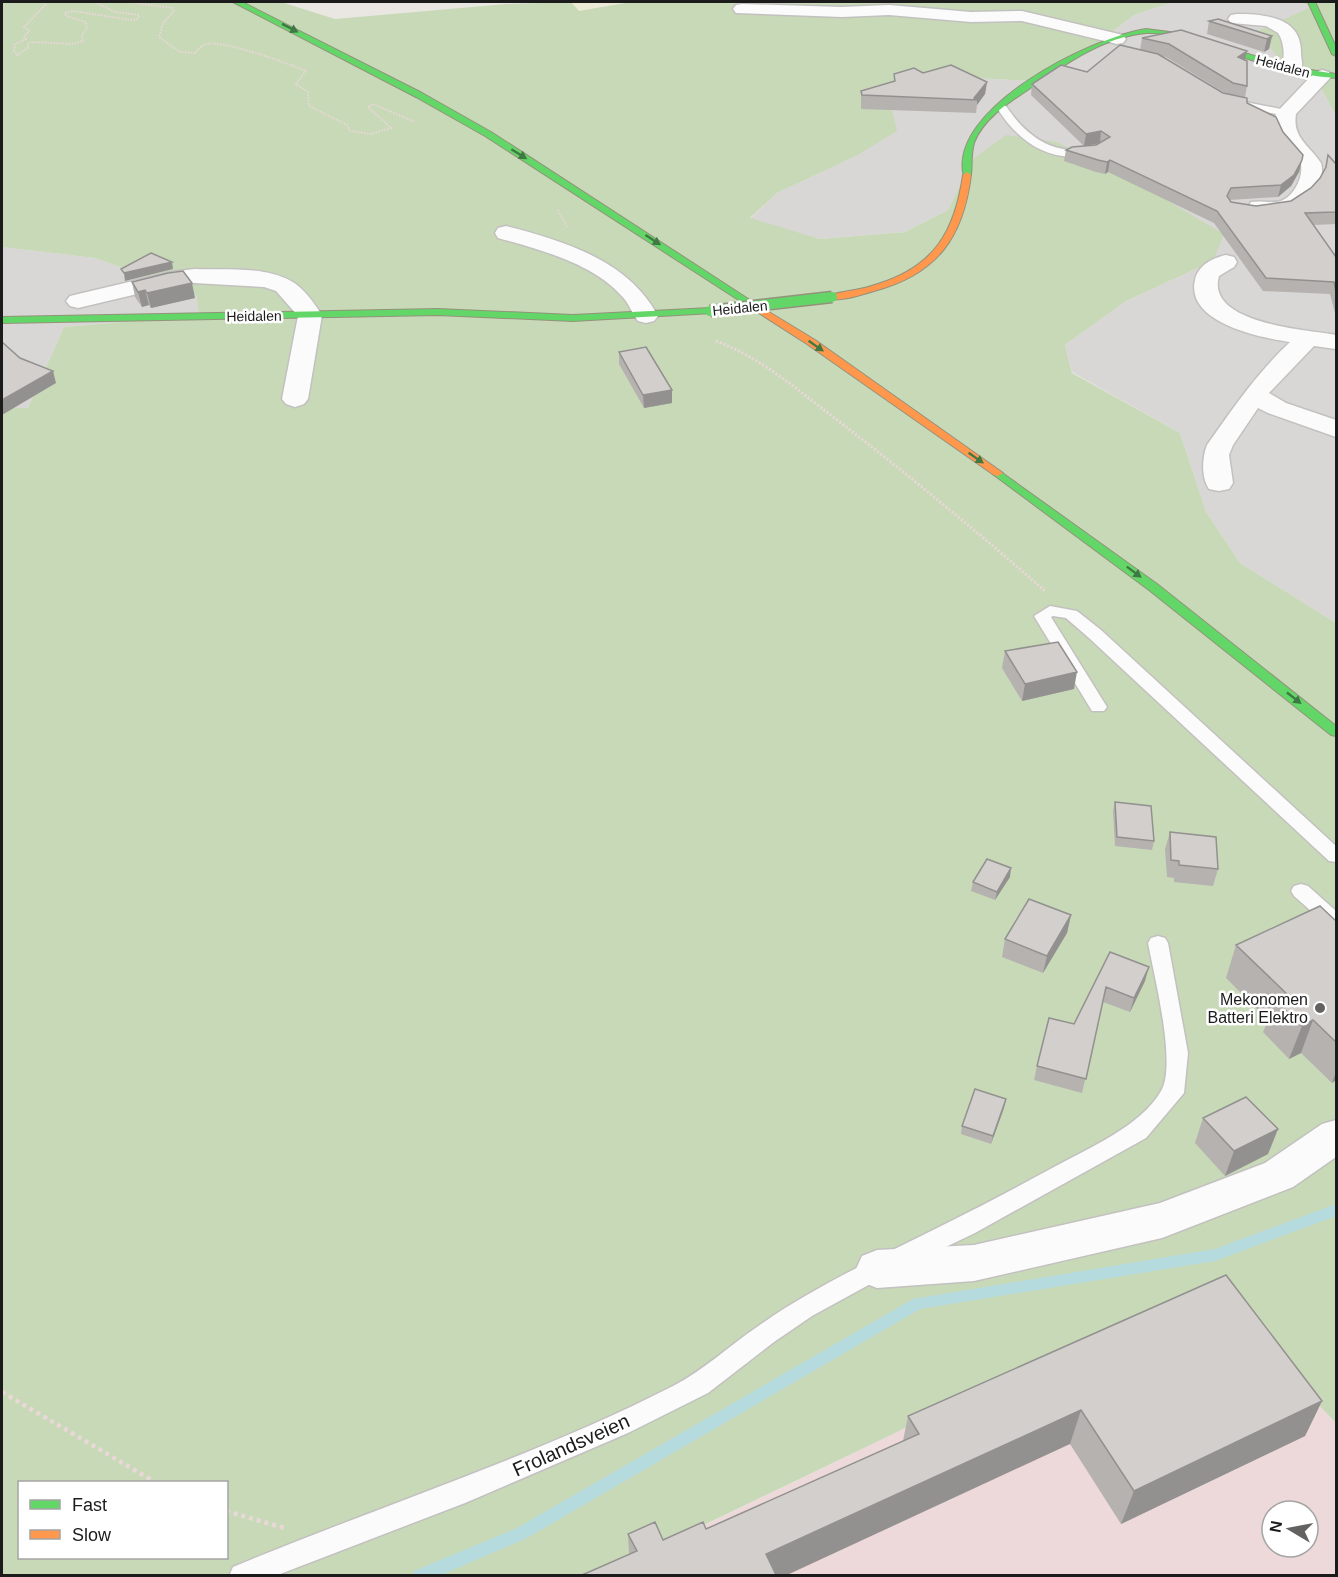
<svg xmlns="http://www.w3.org/2000/svg" width="1338" height="1577" viewBox="0 0 1338 1577" font-family="Helvetica,sans-serif">
	<style>
		.residential { fill: #d9d7d5 }
		.commercial { fill: #edd9d9; fill-rule: evenodd }
		.farmland { fill: #ece9d5 }
		.forest { fill: #c8d9b8; fill-rule: evenodd }
		.lines { fill: none; stroke-linecap: round; stroke-linejoin: round }
		.stream { fill: #b6dbde; fill-rule: evenodd }
		.lane-casing { stroke: #c2c1bf; stroke-width: 3 }
		.street-casing { stroke: #c2c1bf; stroke-width: 3 }
		.fast-casing { stroke: #94927c; stroke-width: 2 }
		.slow-casing { stroke: #94927c; stroke-width: 2 }
		.path-far2 { stroke: #ead7d7; stroke-width: 2; stroke-dasharray: 1.5 1.5; stroke-linecap: butt }
		.path-far1 { stroke: #ead7d7; stroke-width: 3; stroke-dasharray: 2 2; stroke-linecap: butt }
		.path { stroke: #ead7d7; stroke-width: 4.5; stroke-dasharray: 4 4; stroke-linecap: butt }
		.lane { fill: #fcfbfb; fill-rule: evenodd }
		.street { fill: #fcfbfb; fill-rule: evenodd }
		.fast { fill: #63d668; fill-rule: evenodd }
		.slow { fill: #ff974d; fill-rule: evenodd }
		.fast-bridge-casing { stroke: #94927c; stroke-width: 13; stroke-linecap: butt }
		.fast-bridge { stroke: #63d668; stroke-width: 10 }
		.wall { fill: #b5b2af; fill-rule: evenodd }
		.shaded-wall { fill: #93918f }
		.building { fill: #d2cfcc; stroke: #93918f; stroke-width: 1.5 }
		.oneway { fill: #3f7842 }
		.poi-dot { fill: #636261; stroke: #fff; stroke-width: 2 }
		.labels { text-anchor: middle; dominant-baseline: central; stroke-width: 5; stroke-linejoin: round; paint-order: stroke }
		.far-street-label { font-size: 14px; fill: #1b1b1b; stroke: #fff }
		.poi-label { font-size: 16px; fill: #1b1b1b; stroke: #fff; text-anchor: end }
		.near-street-label { font-size: 20px; fill: #1b1b1b; stroke: #fff }
	</style>
	<rect width="100%" height="100%" fill="#eae7e3"/>
	<path class="residential" d="M1173 2H1301L1312 7 1320 86 1336 116V623L1240 563 1206 512 1180 433 1072 372 1065 345 1126 301 1213 261 973 159 948 210 905 232 820 239 750 219 777 193 856 156 889 97 931 76 1034 81 1091 48 1134 15Z
		M2 247 95 258 196 295 199 315 64 327 28 408H2Z"/>
	<path class="commercial" d="M1211 1293 1336 1423V1575L600 1576 895 1433 1015 1372ZM1272 1511H1308V1547H1272Z"/>
	<path class="farmland" d="M571 2H631L579 11Z"/>
	<path class="forest" d="M2 2H281L335 19 506 4 571 2 579 11 631 2H1173L1134 15 1091 48 1034 81 931 76 889 97 897 131 856 156 777 193 750 218 820 239 905 232 948 210 973 159 1006 135 1057 142 1139 184 1224 234 1213 261 1126 301 1065 345 1072 373 1180 433 1206 512 1240 563 1336 623V1423L1211 1293 1015 1372 895 1433 600 1575H2V408H28L64 327 199 315 196 295 95 258 2 247ZM20 1482H226V1558H20Z
		M1301 2H1336V116L1320 86 1283 62 1255 32 1311 7Z"/>
	<g class="lines">
		<path class="stream" d="M1336 1204V1216L1215 1261 920 1309 527 1538 439 1576H412L414 1571 517 1528 913 1299 1215 1249Z"/>
		<g class="lane-casing">
			<path id="lane" d="M1235 100 1286 110 1291 113 1286 116 1231 105V101Z
				M1002 105 1006 106C1022 130 1043 149 1074 150 1082 150 1089 147 1096 152 1090 157 1081 157 1073 157 1038 156 1015 136 997 108Z
				M1050 606 1077 611 1101 630 1336 846V862L1329 861 1089 638 1066 618 1053 616 1051 617 1107 707 1104 711H1092L1034 616Z
				M1301 884 1308 886 1336 911V929L1329 927 1294 896 1291 891 1294 886Z
				M1158 936 1165 938 1168 943 1188 1053 1184 1093 1146 1138 975 1233 885 1276 812 1316 774 1342 708 1393 628 1433 465 1503 275 1576H229L233 1567C379 1506 532 1458 673 1386 704 1370 729 1346 757 1327 793 1301 833 1280 872 1260 934 1230 994 1200 1054 1167 1089 1148 1141 1126 1161 1091 1177 1065 1154 975 1148 943L1151 938Z"/>
		</g>
		<g class="street-casing">
			<path id="street" d="M742 4 842 7 889 5 971 12 1022 11 1123 35 1126 39 1123 43 1117 44 1022 21 971 22 889 15 842 17 736 13 733 9 736 5Z
				M1237 14C1265 14 1302 17 1301 53 1301 59 1304 65 1300 71H1282L1280 67C1286 59 1284 41 1278 33L1266 26 1231 23 1228 19 1231 15Z
				M1322 70 1329 72 1332 76 1296 114C1292 138 1310 146 1321 163 1324 173 1320 182 1315 190 1300 213 1277 218 1251 212L1248 207 1251 202C1261 200 1272 204 1281 201 1294 196 1303 178 1301 165 1287 150 1272 135 1276 113L1315 72Z
				M506 226C564 241 628 260 658 316L654 321 646 323 638 321C633 315 630 307 626 301 597 264 541 250 498 238L495 233 498 228Z
				M1226 255 1234 257 1237 262 1234 267 1219 276C1205 324 1308 330 1336 335V349L1314 346 1269 393 1286 403 1336 420V437L1268 413 1258 408 1233 445 1229 455 1233 483 1229 489 1219 491 1209 489C1201 477 1202 458 1207 445 1233 408 1257 373 1290 342 1262 338 1185 323 1195 280 1198 265 1213 258 1226 255Z
				M194 269C225 270 263 266 291 281 303 287 314 303 322 315L308 399 304 404 295 407 286 404 282 399 298 316 276 291 264 287 194 283 171 286 78 308 70 306 66 301 70 296 171 272Z
				M1336 1120V1157L1293 1187 1162 1238 974 1281 877 1288 862 1282 856 1269 862 1256 877 1250 974 1245 1160 1203 1265 1163 1322 1124Z"/>
		</g>
		<g class="fast-casing">
			<path id="fast" d="M233 2H242L422 93 491 132 759 306 751 308 485 136 416 97Z
				M1308 2H1315L1336 47V56L1332 54Z
				M1146 29 1185 34 1286 66 1336 74V78C1297 76 1259 63 1222 50 1197 42 1173 32 1147 33 1105 36 1065 64 1032 87 1011 101 983 118 974 143 971 153 972 165 971 175L964 177C946 109 1092 37 1146 29Z
				M710 308 713 309V313L573 321 438 315 2 323V317L438 309 573 315Z
				M998 470 1157 584 1336 726V736L1331 735 1149 590 994 475 993 473Z"/>
		</g>
		<g class="slow-casing">
			<path id="slow" d="M967 172 971 175C963 238 937 274 874 291 860 295 843 301 829 299V295C845 291 862 290 878 284 935 266 955 231 963 175Z
				M754 303 815 340 1003 473 998 476 994 475 807 344 751 308V304Z"/>
		</g>
		<path class="path-far2" d="M45 2 46 4 24 27 29 31 24 37 26 39 15 44 14 50 17 55 29 47 27 45 31 42 72 44 83 41 82 35 87 28 86 22 66 16 65 13 73 11 131 20 138 19 139 15 115 12 95 2
			M127 2 173 8 174 11 163 23 159 37 180 52 195 53C198 50 201 45 206 44 223 40 288 63 306 71L296 84 308 92 309 106 347 125 350 131 371 134 391 128 368 107 373 104 415 122
			M558 210 567 227"/>
		<path class="path-far1" d="M716 341C764 359 801 393 841 423 911 477 979 533 1045 591"/>
		<path class="path" d="M2 1392 155 1482
			M226 1511 284 1528"/>
		<use href="#lane" class="lane"/>
		<use href="#street" class="street"/>
		<use href="#fast" class="fast"/>
		<use href="#slow" class="slow"/>
		<g class="fast-bridge-casing">
			<path id="fast-bridge" d="M710 311 832 297"/>
		</g>
		<use href="#fast-bridge" class="fast-bridge"/>
	</g>
	<path class="wall" d="M1209 21 1272 36 1269 49 1264 52 1207 34Z
		M1142 38 1245 60 1247 86 1245 97 1247 103 1283 132 1302 160 1299 172 1291 186 1278 197 1229 200 1231 202 1256 206 1291 201 1311 188 1320 178 1325 169 1328 155 1336 164V224L1313 225 1336 257V317L1330 294 1263 291 1214 223 1108 172 1105 174 1096 172 1064 161 1066 150 1084 146 1031 95 1032 84 1087 72 1140 50ZM1161 56 1166 57 1225 93H1223Z
		M923 73 987 82 985 94 977 105 976 113 861 109V91L894 81V74Z
		M132 282 195 298 151 308 149 305 142 307 135 297Z
		M619 352 672 403 644 408 619 364Z
		M1005 651 1074 689 1022 701 1002 668Z
		M1115 802 1154 841 1152 850 1115 846 1113 811Z
		M1170 832 1218 869 1213 886 1174 882V878L1167 877 1165 849Z
		M1010 877 995 900 971 891 973 882Z
		M1071 915 1067 933 1043 973 1002 957 1005 939Z
		M1336 921V1080L1332 1083 1301 1053 1289 1059 1263 1032 1268 1020 1226 978 1236 945Z
		M1110 952 1145 981 1130 1012 1103 1002 1082 1093 1034 1080 1037 1066 1074 1024Z
		M1004 1108 991 1144 961 1134 962 1126Z
		M1203 1118 1278 1129 1268 1154 1225 1176 1195 1143Z
		M1322 1401 1305 1436 1121 1524 1070 1444 629 1554 628 1534 663 1540 706 1529 903 1441 908 1416Z"/>
	<path class="shaded-wall" d="M1272 36 1269 49 1264 52 1267 39Z
		M1247 51 1244 64 1238 57Z
		M987 82 985 94 977 105V100L974 98Z
		M1101 131 1100 143 1084 146 1086 134Z
		M1110 160 1108 172 1105 174 1107 162Z
		M1302 160 1299 172 1291 186 1278 197 1281 185Z
		M172 262 173 269 125 281 124 273Z
		M192 283 195 298 151 308 147 293Z
		M145 290 149 305 142 307 138 292Z
		M53 371 56 383 2 415V400Z
		M672 390V403L644 408 643 395Z
		M1077 672 1074 689 1022 701 1025 684Z
		M1011 868 1010 877 995 900 997 892Z
		M1071 915 1067 933 1043 973 1047 956Z
		M1149 967 1145 981 1130 1012 1134 998Z
		M1313 1020 1301 1053 1289 1059 1302 1026Z
		M1336 1072V1080L1332 1083Z
		M1006 1099 1004 1108 991 1144 993 1136Z
		M1278 1129 1268 1154 1225 1176 1234 1151Z
		M1322 1401 1305 1436 1121 1524 1134 1491Z
		M1081 1410 1070 1444 787 1575H764L766 1554Z"/>
	<path class="building" d="M1218 19 1272 36 1267 39 1209 21Z
		M1181 30 1247 51 1238 57 1247 61V86L1233 83 1169 44 1142 38Z
		M1120 45 1158 54 1223 93 1247 98V103L1276 117 1283 132 1303 155 1302 160 1294 175 1281 185 1231 188 1227 196 1231 202 1256 206 1291 201 1311 188 1320 178 1326 167 1328 155 1336 164V212L1305 213 1336 257V292L1334 282 1266 278 1217 211 1110 160 1107 162 1098 160 1066 150 1072 147 1096 145 1110 137 1101 131 1086 134 1032 84 1061 65 1087 72Z
		M951 65 987 82 974 98 977 100 862 95 861 91 895 81 894 74 914 68 923 73Z
		M151 253 172 262 124 273 121 269Z
		M183 271 192 283 147 293 145 290 138 292 132 282 168 273Z
		M2 342 20 358 53 371 2 400Z
		M646 347 672 390 643 395 619 352Z
		M1058 642 1077 672 1025 684 1005 651Z
		M1115 802 1151 806 1154 841 1117 837Z
		M1170 832 1216 837 1218 869 1179 865V861L1171 860Z
		M987 859 1011 868 997 892 973 882Z
		M1029 899 1071 915 1047 956 1005 939Z
		M1320 906 1336 921V1042L1313 1020 1302 1026 1275 1000 1287 994 1236 945Z
		M1110 952 1149 967 1134 998 1106 987 1086 1079 1037 1066 1049 1018 1074 1024Z
		M975 1089 1006 1099 993 1136 962 1126Z
		M1246 1097 1278 1129 1234 1151 1203 1118Z
		M1226 1275 1322 1401 1134 1491 1081 1410 766 1554 776 1575H582L637 1551 628 1534 655 1522 663 1540 703 1522 706 1529 919 1434 908 1416Z"/>
	<defs><path id="oneway-solid" d="M-6-.8H1V-3.2L6.5 0L1 3.2V.8H-6Z" transform="scale(1.5)"/></defs>
	<g class="oneway">
		<use href="#oneway-solid" transform="translate(290 28) rotate(27)"/>
		<use href="#oneway-solid" transform="translate(519 154) rotate(32)"/>
		<use href="#oneway-solid" transform="translate(653 240) rotate(33)"/>
		<use href="#oneway-solid" transform="translate(816 346) rotate(35)"/>
		<use href="#oneway-solid" transform="translate(976 458) rotate(35)"/>
		<use href="#oneway-solid" transform="translate(1134 572) rotate(37)"/>
		<use href="#oneway-solid" transform="translate(1294 698) rotate(38)"/>
	</g>
	<circle class="poi-dot" cx="1320" cy="1008" r="6"/>
	<g class="labels">
		<g class="far-street-label">
			<text transform="translate(1283 66) rotate(15)">Heidalen</text>
			<text transform="translate(740 308) rotate(-6)">Heidalen</text>
			<text transform="translate(254 316) rotate(-1)">Heidalen</text>
		</g>
		<g class="poi-label">
			<text x="1308" y="999">Mekonomen<tspan x="1308" dy="18">Batteri Elektro</tspan></text>
		</g>
		<g class="near-street-label">
			<text transform="translate(571 1445) rotate(-24)">Frolandsveien</text>
		</g>
	</g>
	<rect width="1338" height="1577" fill="none" stroke="#1b1b1b" stroke-width="6"/>
	<rect x="18" y="1481" width="210" height="78" fill="#ffffff" stroke="#a4a4a4" stroke-width="1.5"/>
	<rect x="30" y="1500" width="30" height="9" fill="#63d668" stroke="#a4a4a4" stroke-width="1.5"/>
	<text x="72" y="1511" font-size="18" fill="#1b1b1b">Fast</text>
	<rect x="30" y="1530" width="30" height="9" fill="#ff974d" stroke="#a4a4a4" stroke-width="1.5"/>
	<text x="72" y="1541" font-size="18" fill="#1b1b1b">Slow</text>
	<g transform="translate(1290 1529) rotate(280)"><circle r="28" fill="#ffffff" stroke="#a4a4a4" stroke-width="1.5"/>
	<path d="M0-4.5L10 22L0 15L-10 22Z" fill="#636261"/>
	<text y="-9" font-size="16" font-weight="bold" text-anchor="middle" fill="#1b1b1b">N</text>
	</g>
</svg>
